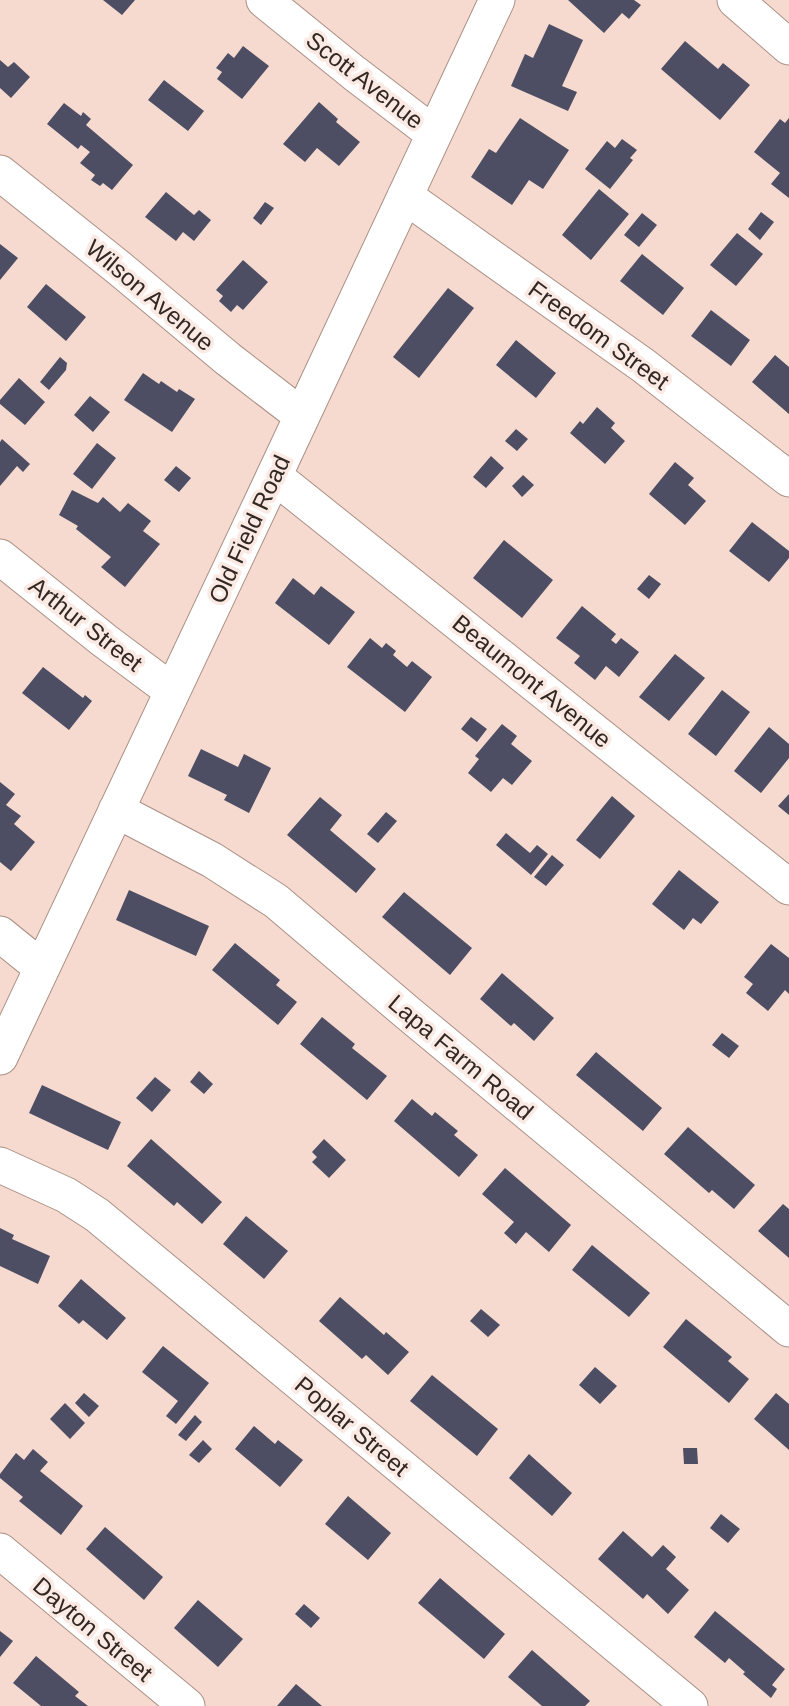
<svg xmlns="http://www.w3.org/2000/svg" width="789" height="1706" viewBox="0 0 789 1706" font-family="Helvetica,sans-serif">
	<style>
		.building { fill: #4d4e64 }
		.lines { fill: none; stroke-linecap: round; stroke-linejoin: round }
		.minor-casing { stroke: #aa9085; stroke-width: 37 }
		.minor { stroke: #fff; stroke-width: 35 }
		.labels { text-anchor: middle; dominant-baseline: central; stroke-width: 7; stroke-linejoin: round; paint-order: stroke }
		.street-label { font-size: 24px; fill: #322823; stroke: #fbeae3 }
	</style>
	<rect width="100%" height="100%" fill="#f6dacf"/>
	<path class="building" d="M103 0H135L122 15Z
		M568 0H634L641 5 629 19 622 13 604 33Z
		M549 24 583 40 562 86 577 92 568 111 511 86 525 54 533 58Z
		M685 41 718 69 723 63 750 85 720 120 661 69Z
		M243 46 269 66 242 99 217 79 222 72 216 68 228 53 234 58Z
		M0 60 8 67 14 62 30 77 11 98 0 88Z
		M164 80 204 111 188 131 148 100Z
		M319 102 338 119 336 122 360 142 339 166 317 148 305 162 283 144Z
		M64 103 81 116 83 112 91 119 86 125 133 165 112 190 103 183 100 186 91 180 95 175 80 163 90 152 81 145 78 149 47 124Z
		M520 118 569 150 543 189 529 180 512 205 471 177 489 149 496 153Z
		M789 118V198L771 184 780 173 754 152 780 119 785 123Z
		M622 139 637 150 630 158 633 160 610 189 585 169 607 141 615 148Z
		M599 189 629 214 591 260 562 235Z
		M166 192 194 215 199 210 211 220 194 241 183 232 176 241 145 217Z
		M265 202 274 208 261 225 253 218Z
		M761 212 774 222 760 240 748 229Z
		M642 213 657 225 639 247 624 235Z
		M737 233 763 254 736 286 710 265Z
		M0 244 18 258 0 280Z
		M642 254 684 288 663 315 620 281Z
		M243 260 268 282 243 310 237 305 231 312 219 301 223 296 216 290Z
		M46 284 86 317 66 341 27 307Z
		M448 288 474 308 419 378 393 357Z
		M711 310 750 340 731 366 691 336Z
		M516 340 556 373 536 398 496 365Z
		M775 355 789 367V414L752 382Z
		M60 357 67 363 66 370 49 390 40 382Z
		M143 373 159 384 161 381 177 392 179 389 195 399 172 432 124 400Z
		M19 378 45 402 25 425 0 404V400Z
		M90 396 110 412 93 432 74 415Z
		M597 407 615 423 611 428 625 441 605 464 570 433 580 421 583 424Z
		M516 429 528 439 517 451 505 441Z
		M2 439 30 464 23 472 17 466 0 486V442Z
		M97 443 116 458 92 489 73 474Z
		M491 456 504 468 486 488 473 477Z
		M675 462 694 478 688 485 706 501 685 525 649 494Z
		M176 466 191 478 179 492 164 480Z
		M523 475 534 485 522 497 512 486Z
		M72 490 98 503 103 497 120 512 128 503 151 521 143 531 160 544 125 587 101 567 111 557 76 529 78 526 59 515Z
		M752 522 789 551V558L769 582 729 551Z
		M504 540 553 580 522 618 473 578Z
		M649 575 661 584 649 599 637 589Z
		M293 578 314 595 321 586 355 612 329 645 275 603Z
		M582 606 616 634 611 640 616 644 621 638 639 652 619 677 606 666 595 680 574 663 580 656 556 638Z
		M370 638 382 648 386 643 396 651 393 655 407 667 412 661 432 677 405 712 347 667Z
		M675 654 705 678 669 721 639 697Z
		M43 667 83 698 85 695 92 701 69 730 22 693Z
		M722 690 750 712 716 756 688 734Z
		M471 717 487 729 477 742 461 729Z
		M502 724 517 736 511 744 532 761 512 785 503 778 491 792 468 773 479 759 475 756Z
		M769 727 789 744V758L761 793 734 771Z
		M201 749 238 767 244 754 271 768 249 813 224 800 227 795 188 776Z
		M0 782 15 794 6 805 21 816 14 824 35 842 11 871 0 862Z
		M789 794V815L778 806Z
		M612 796 635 816 600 859 576 840Z
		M320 797 342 815 330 830 376 869 356 893 287 835Z
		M386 812 397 821 378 843 367 834Z
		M506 833 530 853 537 845 548 854 531 875 496 845Z
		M552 855 564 865 546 886 534 877Z
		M679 870 719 902 701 924 693 918 684 930 652 904Z
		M129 890 209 926 196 956 116 920Z
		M404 892 472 948 450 975 382 917Z
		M235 943 280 980 276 985 297 1002 278 1025 212 970Z
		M771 944 789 958V994L785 990 768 1011 746 993 753 984 744 977Z
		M502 973 554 1018 534 1041 514 1023 511 1026 480 999Z
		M322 1017 355 1044 352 1048 387 1076 367 1100 300 1044Z
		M722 1033 739 1046 729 1058 712 1045Z
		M596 1052 662 1108 643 1131 576 1075Z
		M199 1071 213 1084 204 1094 190 1082Z
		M155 1077 171 1090 152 1112 136 1098Z
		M42 1085 121 1122 108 1150 29 1113Z
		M412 1099 432 1116 435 1112 458 1131 454 1135 478 1155 459 1177 394 1121Z
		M688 1127 755 1185 734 1209 712 1190 709 1193 664 1154Z
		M151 1139 222 1202 202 1224 177 1202 174 1206 127 1166Z
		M324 1139 346 1160 329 1178 312 1162 317 1157 312 1152Z
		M505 1168 571 1225 549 1252 526 1232 516 1244 504 1233 514 1222 482 1194Z
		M783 1204 789 1209V1258L758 1231Z
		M246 1216 288 1251 264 1279 223 1244Z
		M0 1228 14 1235 12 1239 50 1256 38 1284 0 1266Z
		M592 1245 650 1293 629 1317 572 1270Z
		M81 1279 126 1318 107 1340 83 1320 79 1324 58 1306Z
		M340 1297 384 1335 386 1332 409 1352 388 1375 366 1355 362 1359 319 1321Z
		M481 1309 500 1325 488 1337 470 1321Z
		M686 1319 732 1357 728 1361 749 1379 729 1403 663 1347Z
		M163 1346 209 1383 176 1424 166 1416 178 1401 142 1372Z
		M595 1367 617 1386 600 1404 579 1385Z
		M432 1375 498 1429 477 1456 410 1401Z
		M84 1393 99 1406 89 1417 75 1403Z
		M776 1393 789 1404V1450L754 1419Z
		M65 1403 85 1423 70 1439 50 1419Z
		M195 1415 202 1422 186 1441 178 1435Z
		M254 1426 275 1444 278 1440 303 1460 280 1487 235 1449Z
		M203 1440 212 1449 199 1463 189 1455Z
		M683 1448H697L698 1464H684Z
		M33 1449 48 1462 40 1471 83 1506 61 1535 19 1501 23 1497 0 1478V1474L16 1453 24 1460Z
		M529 1454 572 1493 552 1516 509 1478Z
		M348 1496 391 1533 368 1560 325 1524Z
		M721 1514 740 1529 728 1543 710 1528Z
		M105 1527 163 1577 144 1600 86 1549Z
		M623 1531 652 1557 663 1545 676 1557 666 1569 689 1590 668 1614 647 1594 643 1599 598 1559Z
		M440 1578 505 1634 484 1659 418 1603Z
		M198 1600 243 1639 218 1667 174 1628Z
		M304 1604 320 1618 311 1628 295 1614Z
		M715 1611 785 1669 772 1685 777 1689 771 1698 743 1674 745 1672 729 1658 725 1663 694 1637Z
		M0 1631 13 1641 0 1657Z
		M532 1650 590 1701 585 1706H542L508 1677Z
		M36 1656 79 1692 75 1696 88 1706H41L13 1683Z
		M296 1684 322 1706H277Z"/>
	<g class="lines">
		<g class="minor-casing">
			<path id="minor" d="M264 0 354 73 434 134
				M735 0 789 47
				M0 173 119 268 228 359 302 416
				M405 196 644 366 789 479
				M274 476 789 887
				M0 557 105 641 172 691
				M116 810 212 860 276 901 409 1014 789 1329
				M0 934 42 968
				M0 1057 274 476 497 0
				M0 1165 66 1195 97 1215 690 1706
				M0 1551 187 1706"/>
		</g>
		<use href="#minor" class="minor"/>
	</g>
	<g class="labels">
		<g class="street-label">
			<text transform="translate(365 80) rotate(38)">Scott Avenue</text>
			<text transform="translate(150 295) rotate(40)">Wilson Avenue</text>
			<text transform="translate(599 335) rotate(36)">Freedom Street</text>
			<text transform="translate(249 529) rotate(-65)">Old Field Road</text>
			<text transform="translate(86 624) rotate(38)">Arthur Street</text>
			<text transform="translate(532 681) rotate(39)">Beaumont Avenue</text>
			<text transform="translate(461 1057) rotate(40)">Lapa Farm Road</text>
			<text transform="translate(352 1426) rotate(40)">Poplar Street</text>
			<text transform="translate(93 1629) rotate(40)">Dayton Street</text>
		</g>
	</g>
</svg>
